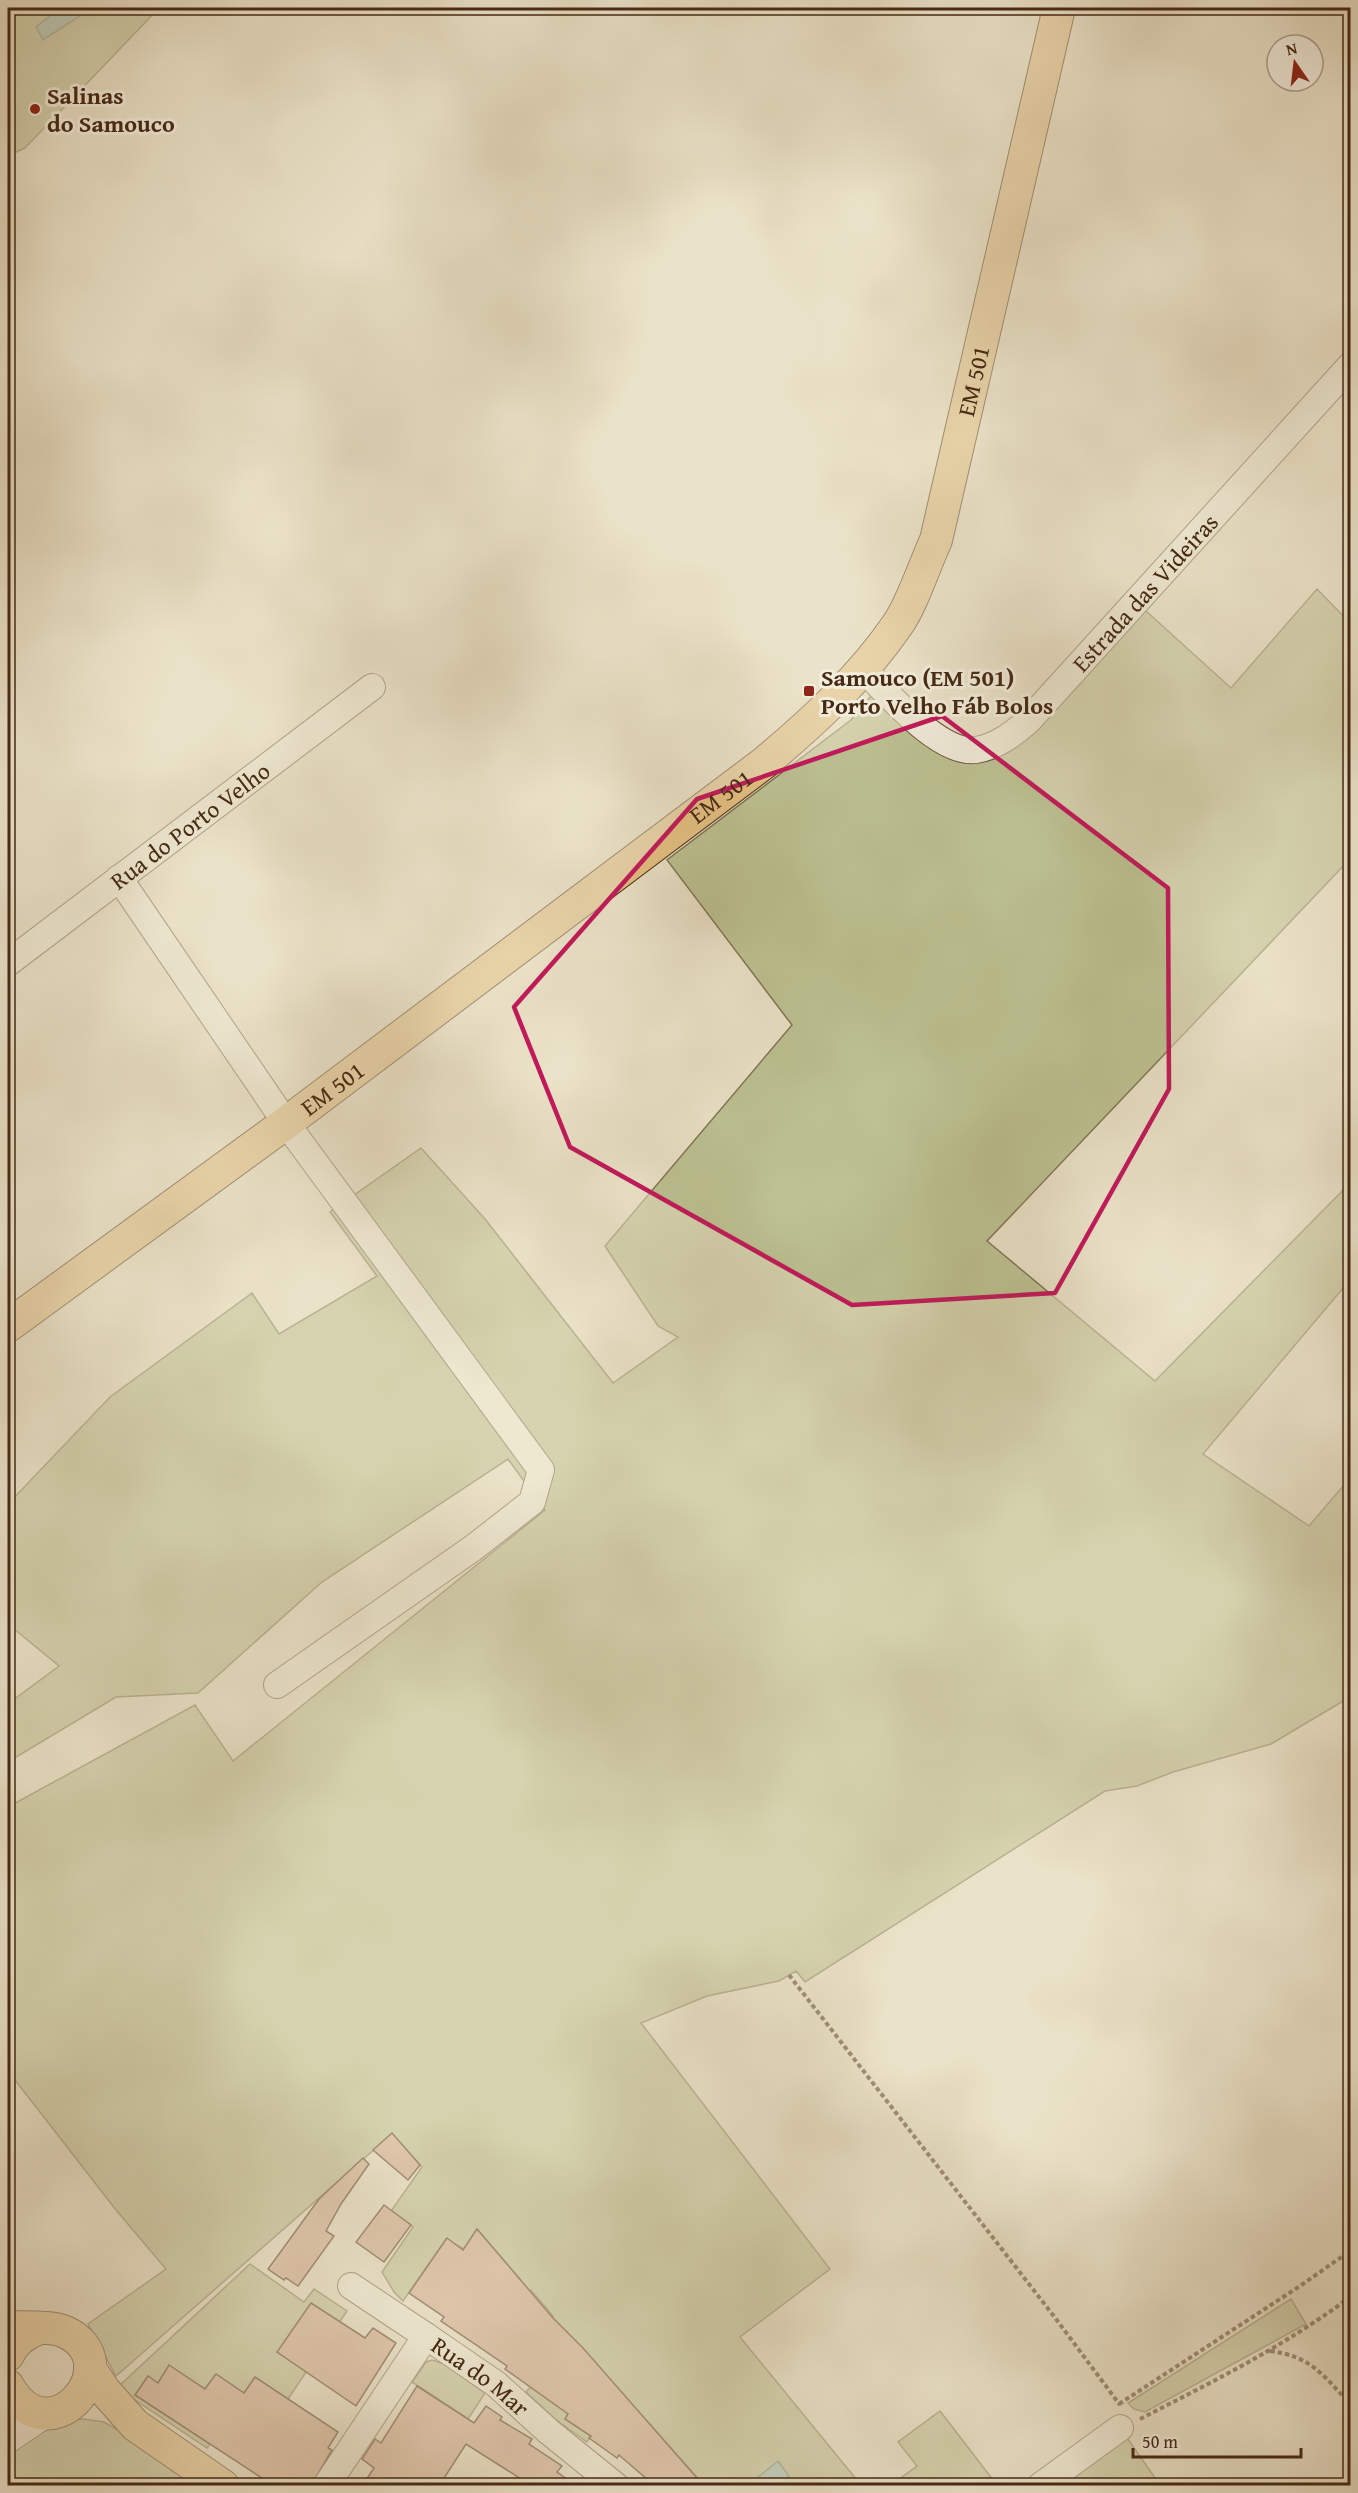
<svg xmlns="http://www.w3.org/2000/svg" width="1358" height="2493" viewBox="0 0 1358 2493" font-family="'Gentium Book Plus',serif">
	<style>
		.green { fill: #bdc293; stroke: #827654; stroke-width: 1.5 }
		.water { fill: #98beb8; stroke: #778276; stroke-width: 1.5 }
		.building { fill: #d5a88e; stroke: #462914; stroke-width: 1.5 }
		.lines { fill: none; stroke-linecap: round; stroke-linejoin: round }
		.minor-casing { stroke: #6f5841; stroke-width: 28 }
		.major-casing { stroke: #462914; stroke-width: 34 }
		.path { stroke: #462914; stroke-width: 4; stroke-dasharray: 4.5 3; stroke-linecap: butt }
		.minor { stroke: #f2eddc; stroke-width: 26 }
		.major { stroke: #e6c284; stroke-width: 32 }
		.marked { fill: none; stroke: #c2185b; stroke-width: 4.5; stroke-linejoin: round }
		.poi-dot { fill: #8f2418; stroke: #f2eddc; stroke-width: 2 }
		.labels { text-anchor: middle; dominant-baseline: central; stroke-width: 6; stroke-linejoin: round; paint-order: stroke }
		.poi-label { font-size: 24px; font-weight: bold; fill: #462914; stroke: #f2eddc; text-anchor: start }
		.street-label { font-size: 24px; fill: #462914; stroke: #f2eddc }
	</style>
	<rect width="100%" height="100%" fill="#ebe3c9"/>
	<filter id="stains"><feTurbulence type="fractalNoise" baseFrequency=".00333" numOctaves="4"/><feColorMatrix values="0 0 0 0 .2 0 0 0 0 .09 0 0 0 0 .02 0 0 0 .5 -.17"/></filter>
	<radialGradient id="worn" r=".72"><stop offset=".6" stop-color="#630" stop-opacity="0"/><stop offset="1" stop-color="#630" stop-opacity=".3"/></radialGradient>
	<path class="green" d="M8 8H159L25 148 8 156Z
		M1317 589 1350 623V859L987 1241 1155 1381 1350 1183V1280L1203 1454 1309 1526 1350 1478V1697L1271 1744 1173 1772 1137 1786 1105 1791 805 1982 796 1971 779 1981 707 1996 641 2023 830 2269 740 2337 861 2485H704L621 2392 583 2391 565 2419 591 2436 587 2442 555 2419 526 2392 531 2386 556 2405 581 2368 545 2328 553 2316 531 2290 524 2298 514 2292 521 2280 477 2229 464 2249 446 2239 403 2301 394 2292 382 2272 413 2227 391 2211 422 2167 392 2134 116 2376 88 2324 166 2269 116 2210 8 2071V1807L195 1705 233 1761 545 1510 508 1459 322 1582 198 1693 116 1697 8 1762V1704L59 1666 8 1624V1504L110 1397 252 1293 279 1334 377 1276 330 1212 421 1148 485 1219 613 1383 678 1337 658 1326 605 1246 792 1025 667 860 851 720 880 685 948 745 1005 739 1136 602 1231 688Z
		M250 2264 304 2302 314 2289 347 2311 288 2399 255 2377 244 2393 216 2375 205 2389 169 2366 158 2383 148 2376 135 2395 210 2444 207 2448 117 2388Z
		M1291 2299 1306 2324 1145 2412 1134 2409 1128 2403Z
		M432 2360 444 2364 485 2393 468 2419 412 2382 426 2362Z
		M940 2411 997 2485H891L917 2466 898 2442Z
		M83 2419 104 2422 130 2437 197 2485H8V2455L26 2440 54 2423Z
		M1125 2435 1160 2485 1062 2486Z"/>
	<path class="water" d="M60 8H92L43 40 36 27Z
		M778 2461 789 2476 776 2485H755L752 2482Z"/>
	<path class="building" d="M392 2133 420 2165 408 2180 373 2150Z
		M363 2158 369 2164 341 2204 326 2231 334 2236 298 2286 286 2278 284 2280 268 2269 319 2199Z
		M384 2205 411 2225 384 2262 356 2242Z
		M477 2229 553 2318 583 2348 704 2486H655L619 2455 617 2458 589 2438 591 2436 565 2419 568 2414 505 2369 507 2366 441 2321 444 2317 409 2293 447 2238 463 2250Z
		M311 2303 365 2338 373 2328 396 2343 356 2406 277 2352Z
		M169 2365 205 2389 216 2374 244 2393 255 2377 338 2432 328 2448 332 2450 311 2486H274L135 2395 148 2376 158 2383Z
		M417 2386 474 2423 486 2406 502 2417 500 2420 532 2439 529 2444 562 2466 557 2472 577 2486H517L521 2479 466 2444 439 2486H362L374 2468 362 2459 375 2439 381 2443Z"/>
	<g class="lines">
		<g class="minor-casing">
			<g id="minor">
				<path id="s1" d="M862 668C887 692 939 755 976 750 996 747 1013 734 1028 721L1350 366"/>
				<path d="M119 878 286 1123 541 1470 532 1502 473 1548 277 1685"/>
				<path id="s2" d="M8 963 372 687"/>
				<path d="M351 2286 426 2336"/>
				<path d="M8 2440 48 2413"/>
				<path id="s3" d="M326 2486 426 2336 496 2384 548 2431 616 2486"/>
				<path d="M1040 2486 1120 2428"/>
			</g>
		</g>
		<g class="major-casing">
			<g id="major">
				<path id="s4" d="M8 1326 286 1123 764 763C813 722 861 678 898 624 912 604 925 564 936 540L1059 8"/>
				<path d="M8 2327C23 2328 50 2326 63 2331 133 2360 51 2462 8 2386"/>
				<path d="M8 2355C14 2342 23 2335 37 2329"/>
				<path d="M90 2369 104 2390 135 2425 223 2486"/>
			</g>
		</g>
		<path class="path" d="M789 1975 1053 2315 1120 2405
			M1270 2351C1311 2356 1324 2376 1350 2404
			M1119 2404 1300 2286 1350 2251
			M1140 2419C1212 2382 1285 2346 1350 2297"/>
		<use href="#minor" class="minor"/>
		<use href="#major" class="major"/>
	</g>
	<path d="M0 0H1358V2493H0ZM942 716 1168 888 1169 1089 1055 1293 852 1305 570 1147 514 1007 697 799Z" fill="#ebe3c9" fill-opacity=".55" fill-rule="evenodd"/>
	<path class="marked" d="M942 716 1168 888 1169 1089 1055 1293 852 1305 570 1147 514 1007 697 799Z"/>
	<g class="poi-dot">
		<circle cx="35" cy="109" r="6"/>
		<rect x="803" y="685" width="12" height="12" rx="3"/>
	</g>
	<g class="labels">
		<g class="poi-label">
			<text x="47" y="95">Salinas<tspan x="47" dy="28">do Samouco</tspan></text>
			<text x="821" y="677">Samouco (EM 501)<tspan x="821" dy="28">Porto Velho Fáb Bolos</tspan></text>
		</g>
		<g class="street-label">
			<text stroke="none"><textPath href="#s4" startOffset="1392">EM 501</textPath></text>
			<text stroke="none"><textPath href="#s1" startOffset="378">Estrada das Videiras</textPath></text>
			<text stroke="none"><textPath href="#s4" startOffset="888">EM 501</textPath></text>
			<text stroke="none"><textPath href="#s2" startOffset="228">Rua do Porto Velho</textPath></text>
			<text stroke="none"><textPath href="#s4" startOffset="402">EM 501</textPath></text>
			<text stroke="none"><textPath href="#s3" startOffset="248">Rua do Mar</textPath></text>
		</g>
	</g>
	<rect width="1358" height="2493" fill="none" stroke="#ebe3c9" stroke-width="30"/>
	<rect x="9" y="9" width="1340" height="2475" fill="none" stroke="#462914" stroke-width="3"/>
	<rect x="15" y="15" width="1328" height="2463" fill="none" stroke="#462914" stroke-width="1.5"/>
	<g transform="translate(1295 63) rotate(346)"><circle r="28" fill="#f2eddc" stroke="#ad9f8c" stroke-width="1.5"/>
	<path d="M0-4.5L10 22L0 15L-10 22Z" fill="#8f2418"/>
	<text y="-9" font-size="16" font-weight="bold" text-anchor="middle" fill="#462914">N</text>
	</g>
	<path d="M1133 2448v9h168v-9" fill="none" stroke="#462914" stroke-width="3"/>
	<text x="1142" y="2448" font-size="18" fill="#462914" stroke="#f2eddc" stroke-width="4.5" paint-order="stroke">50 m</text>
	<rect width="100%" height="100%" filter="url(#stains)"/>
	<rect width="100%" height="100%" fill="url(#worn)"/>
</svg>
